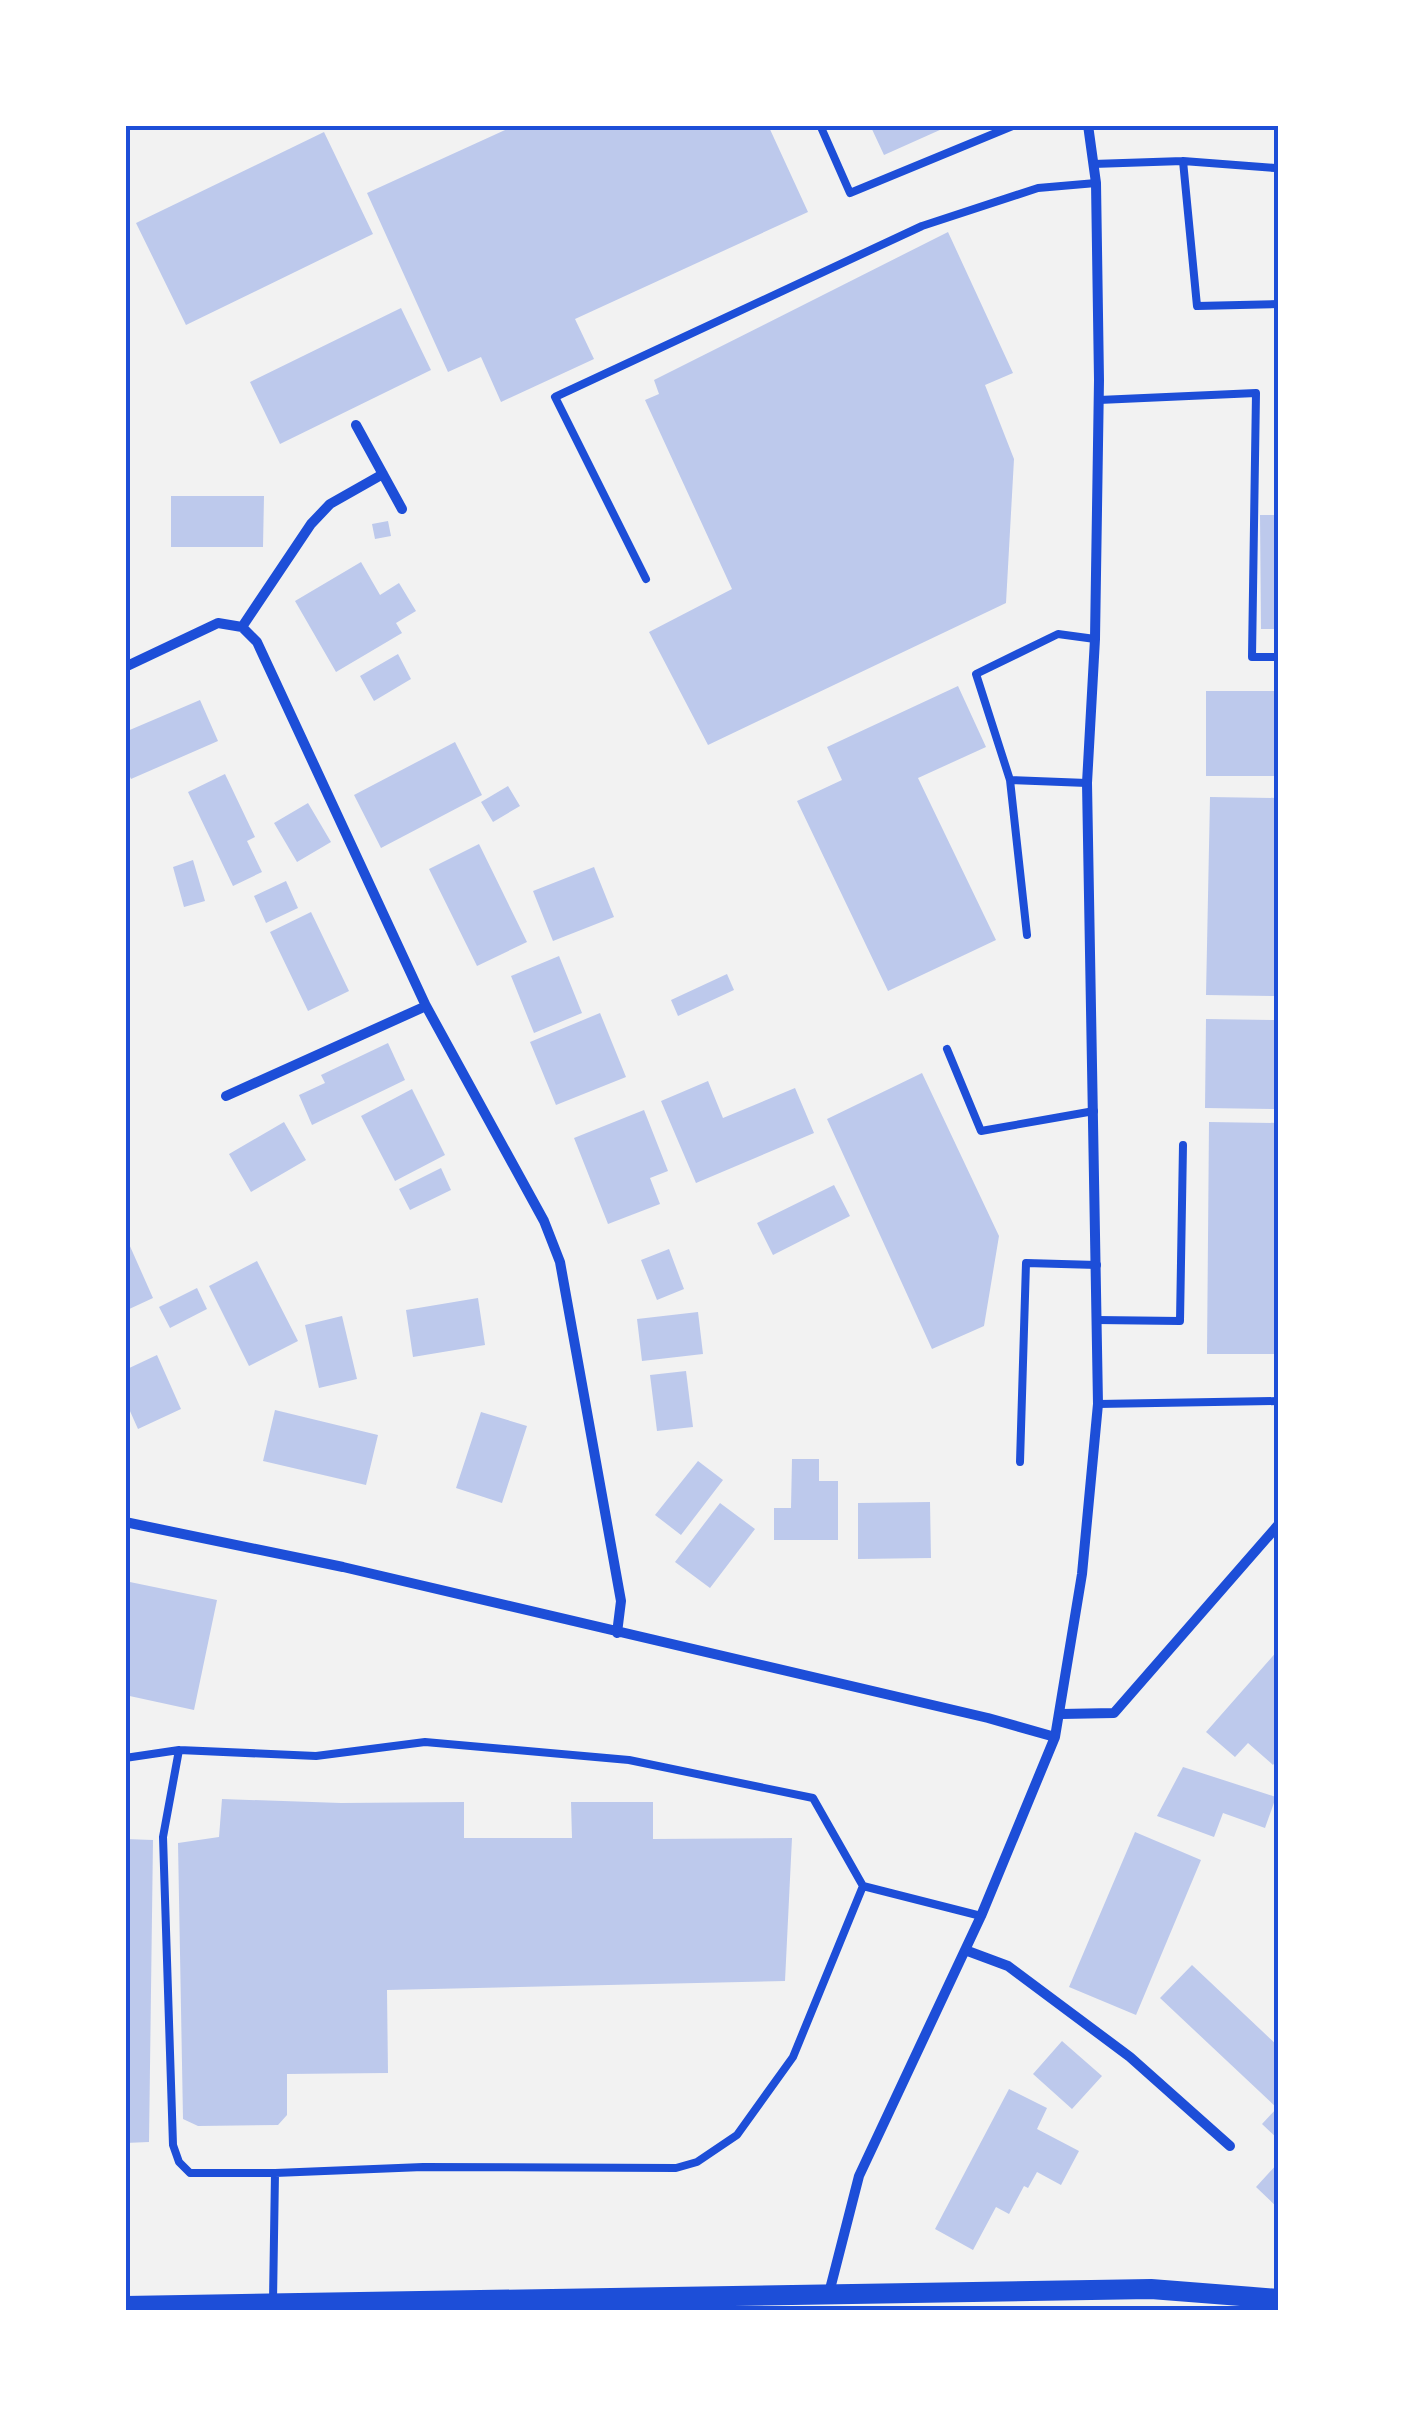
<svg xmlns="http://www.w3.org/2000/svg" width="1404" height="2435" viewBox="0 0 1404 2435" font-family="'Exo 2',sans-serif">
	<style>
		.building { fill: #bdc9ec }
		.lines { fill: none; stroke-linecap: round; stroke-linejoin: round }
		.service { stroke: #1d4ed8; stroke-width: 8 }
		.minor { stroke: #1d4ed8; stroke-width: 10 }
		.secondary { stroke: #1d4ed8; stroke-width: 20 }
		.neatline { fill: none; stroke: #1d4ed8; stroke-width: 4 }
	</style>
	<rect width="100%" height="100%" fill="#f2f2f2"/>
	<path class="building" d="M516 125H768L808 212 575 319 594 359 501 402 481 357 448 372 367 193Z
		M870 125H951L884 155Z
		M324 132 373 234 186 325 136 223Z
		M948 232 1013 373 985 385 1014 459 1006 603 708 745 649 632 732 589 645 400 659 394 654 380Z
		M401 308 431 370 280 444 250 382Z
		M171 496H264L263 547H171Z
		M1260 515H1279V629H1261Z
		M388 521 391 536 375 539 372 524Z
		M361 562 380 595 399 583 416 611 396 623 402 633 336 672 295 601Z
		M398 654 411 679 374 701 360 676Z
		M958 686 986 747 918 778 996 940 888 991 797 801 842 780 827 747Z
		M1206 691H1279V776H1206Z
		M200 700 218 741 131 779 125 766V732Z
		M455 742 482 795 381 848 354 795Z
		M225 774 255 837 247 841 262 872 233 886 188 792Z
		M508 786 520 806 493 822 481 802Z
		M1210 797 1279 798V996L1206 995Z
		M308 803 331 842 297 862 274 823Z
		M479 844 527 942 477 966 429 869Z
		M193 860 205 901 184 907 173 867Z
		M594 867 614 917 553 941 533 891Z
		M286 881 298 908 266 923 254 896Z
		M311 912 349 991 308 1011 270 932Z
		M559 956 582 1013 534 1033 511 976Z
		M727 974 734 990 678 1016 671 1000Z
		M600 1013 626 1077 556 1105 530 1042Z
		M1206 1019 1279 1020V1109L1205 1108Z
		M388 1043 405 1080 312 1125 299 1095 325 1083 321 1075Z
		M922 1073 999 1236 984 1326 932 1349 827 1119Z
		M708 1081 723 1118 795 1088 814 1133 696 1183 661 1101Z
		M412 1089 445 1155 395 1181 361 1116Z
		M644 1110 668 1171 650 1178 660 1204 608 1224 574 1138Z
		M284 1122 306 1160 251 1192 229 1154Z
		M1209 1122 1279 1123V1354H1207Z
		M441 1168 451 1190 410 1210 399 1189Z
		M834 1185 850 1216 773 1255 757 1223Z
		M125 1235 153 1298 125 1311Z
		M669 1249 684 1289 657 1300 641 1260Z
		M257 1261 298 1341 249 1366 209 1286Z
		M197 1288 207 1309 170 1328 159 1307Z
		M478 1298 485 1345 413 1357 406 1310Z
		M698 1312 703 1354 642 1361 637 1319Z
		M342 1316 357 1379 319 1388 305 1325Z
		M157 1355 181 1409 138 1429 125 1400V1370Z
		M686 1371 693 1427 657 1431 650 1375Z
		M275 1410 378 1435 366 1485 263 1461Z
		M481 1412 527 1426 502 1503 456 1488Z
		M792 1459H819V1481H838V1540H774V1508H791Z
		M698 1461 723 1480 681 1535 655 1515Z
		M930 1502 931 1558 858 1559V1503Z
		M720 1503 755 1529 710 1588 675 1562Z
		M125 1581 217 1600 194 1710 125 1695Z
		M1279 1649V1708L1276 1711 1279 1715V1757L1273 1765 1248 1743 1235 1757 1206 1732Z
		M1183 1767 1276 1797 1265 1828 1223 1813 1214 1837 1157 1816Z
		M222 1799 341 1803 464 1802V1838H572L571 1802H653V1839L792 1838 785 1981 387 1990 388 2073 287 2074V2115L278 2125 198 2126 183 2119 178 1843 219 1837Z
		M1135 1832 1201 1860 1136 2015 1069 1987Z
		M125 1839 153 1840 149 2142 125 2143Z
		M1192 1965 1279 2047V2140L1262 2124 1277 2108 1160 1998Z
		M1062 2041 1102 2076 1072 2109 1033 2074Z
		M1009 2089 1047 2108 1037 2129 1079 2151 1061 2185 1037 2172 1028 2188 1024 2186 1009 2214 996 2207 973 2250 935 2229Z
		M1279 2162V2209L1256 2187Z"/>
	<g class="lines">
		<path class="service" d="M820 125 850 193 1015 125
			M1183 161 1197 306 1279 304
			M1093 164 1183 161 1275 168
			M1099 400 1256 393 1252 657H1279
			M646 579 555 397 922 226 1038 188 1096 183
			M1010 780 1027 935
			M1087 783 1010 780 976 674 1058 634 1095 639
			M947 1049 981 1131 1094 1111
			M1097 1320 1180 1321 1183 1145
			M1098 1404 1279 1401
			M1020 1462 1026 1263 1097 1265
			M179 1750 163 1837 173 2145 179 2162 190 2173H275
			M125 1758 179 1750 316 1756 425 1742 629 1760 813 1798 863 1886 981 1916
			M273 2301 275 2173 423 2167 676 2168 697 2162 737 2135 793 2057 863 1886"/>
		<path class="minor" d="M356 425 402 509
			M242 627 311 524 330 504 383 474
			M125 667 218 623 242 627 257 642 426 1006 544 1221 560 1262 621 1601 617 1633
			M226 1096 426 1006
			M125 1522 343 1567 988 1718 1055 1737
			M1061 1714 1114 1713 1279 1524
			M965 1950 1008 1966 1130 2057 1230 2146
			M829 2293 859 2176 981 1916 1055 1737 1082 1574 1098 1404 1087 783 1095 639 1099 380 1096 183 1088 125"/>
		<path class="secondary" d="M125 2306 1151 2289 1279 2299"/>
	</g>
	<rect width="1404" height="2435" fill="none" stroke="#ffffff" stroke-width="255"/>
	<rect x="128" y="128" width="1148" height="2180" class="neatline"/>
</svg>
